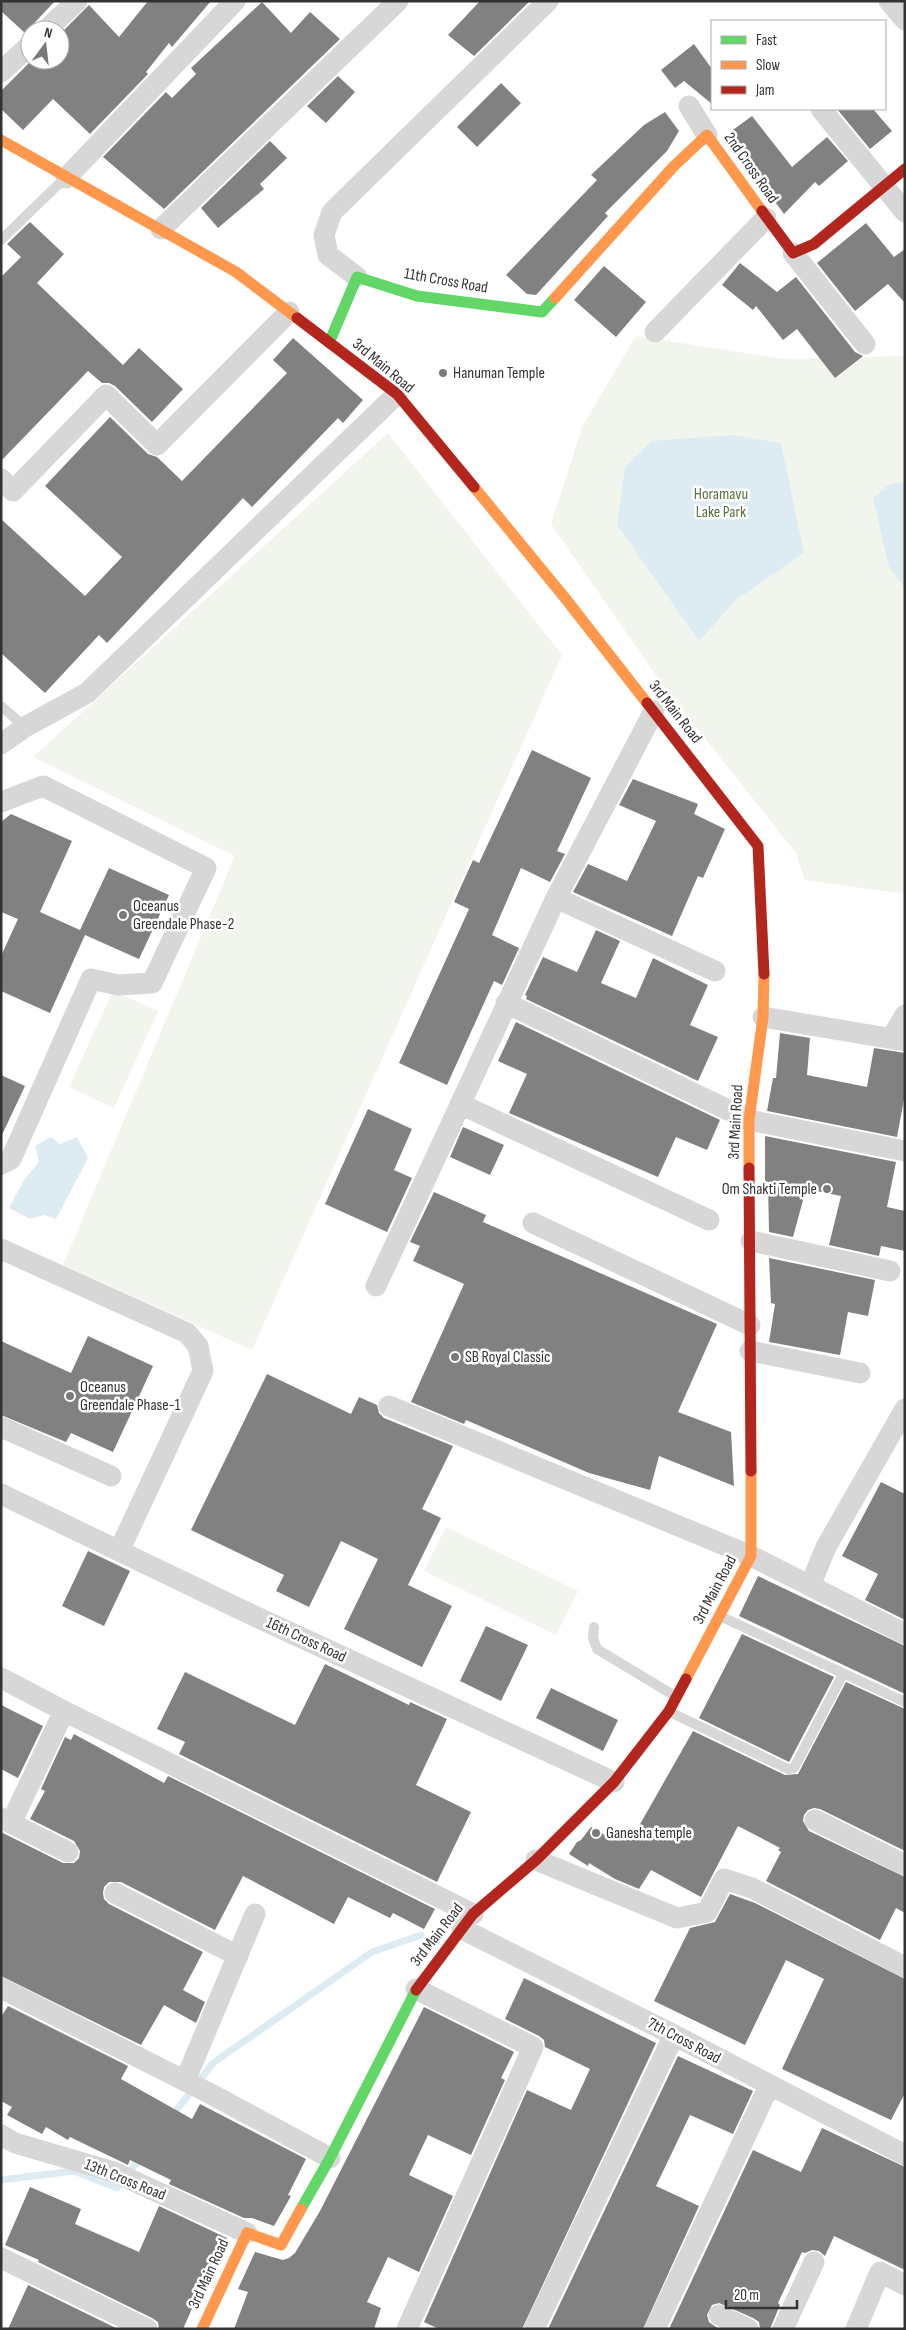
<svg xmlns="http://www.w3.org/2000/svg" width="906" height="2330" viewBox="0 0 906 2330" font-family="'Sofia Sans Condensed',sans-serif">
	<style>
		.green { fill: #f1f5ed }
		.water { fill: #ddebf3 }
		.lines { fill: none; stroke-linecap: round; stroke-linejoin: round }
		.stream { stroke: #ddebf3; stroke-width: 7 }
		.building { fill: #818181 }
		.lane { stroke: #d7d7d7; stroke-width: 10 }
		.street { stroke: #d7d7d7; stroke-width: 21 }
		.fast { stroke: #63d668; stroke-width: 11 }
		.slow { stroke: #ff974d; stroke-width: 11 }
		.jam { stroke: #b3261e; stroke-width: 11 }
		.poi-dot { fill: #7a7a7a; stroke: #fff; stroke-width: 2 }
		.labels { text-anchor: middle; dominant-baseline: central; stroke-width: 5; stroke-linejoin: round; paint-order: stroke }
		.street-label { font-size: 16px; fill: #333; stroke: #fff }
		.poi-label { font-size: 16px; fill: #333; stroke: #fff; text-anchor: start }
		.park-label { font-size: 16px; fill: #56703f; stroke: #fff }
	</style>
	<rect width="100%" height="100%" fill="#fff"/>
	<path class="green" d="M636 336 784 359 905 356V481L890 484 889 567 905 589V894L805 880 796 853 662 684 551 524 583 425Z
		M388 433 562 655 252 1350 63 1265 235 856 33 757Z
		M113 991 158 1011 114 1108 69 1087Z
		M446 1527 578 1591 556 1635 424 1571Z"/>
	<path class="water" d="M732 435 781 443 804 553 737 599 699 641 617 525 625 467 652 441Z
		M905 481V589L889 567 873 498 890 484Z
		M51 1137 60 1144 77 1137 88 1158 56 1219 44 1215 30 1219 9 1208 24 1180 39 1162 35 1146Z"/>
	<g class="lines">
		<path class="stream" d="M172 2116 213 2063 372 1952 421 1935
			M1 2180 74 2171 117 2188 141 2157"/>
	</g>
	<path class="building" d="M1 1H55L25 33 1 11Z
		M148 1H211L172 47 169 43 146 72 148 74 90 134 53 99 23 130 1 109V91L32 60H60V34L89 5 119 37Z
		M480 1H530L474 56 448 35Z
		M262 2 291 33 310 12 340 39 164 209 103 157 166 92 172 98 196 74 191 68Z
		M694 44 712 69V104L684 81 675 88 661 70Z
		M338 76 355 92 326 123 307 106Z
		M501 83 521 103 477 147 457 127Z
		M837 109H873L892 131 870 149Z
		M665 112 679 131 667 151 605 213 608 216 536 295 527 294 506 275 597 180 591 175 644 125Z
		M752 116 792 167 827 137 848 161 819 186 815 182 784 214 726 135Z
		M270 141 287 158 260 184 264 189 218 228 201 208Z
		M30 222 64 254 37 283 123 365 139 348 183 389 152 422 115 386 109 383H102L88 371 1 461V277L21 257 7 244Z
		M866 223 894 257 905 249V303L888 284 855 311 817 263Z
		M740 263 777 292 796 277 855 352 863 356 835 378 797 329 783 340 756 306 753 310 722 285Z
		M604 266 646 302 616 337 574 300Z
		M293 338 363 400 343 423 338 418 252 507 243 498 107 643 99 635 45 693 1 653V519L85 596 122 557 45 486 110 417 148 454 157 457 182 481 287 373 273 360Z
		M532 750 591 778 557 851 565 854 550 882 521 868 492 935 519 948 502 985 494 981 447 1085 399 1063 469 909 454 902 473 860 479 863Z
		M633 779 698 804 694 814 725 829 703 878 698 876 672 936 573 892 588 864 627 881 656 821 619 805Z
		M11 814 72 841 40 912 80 930 109 868 169 895 139 959 85 935 50 1013 1 991V956L18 919 1 912V822Z
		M596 930 620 941 601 983 636 998 653 958 708 985 690 1025 718 1037 698 1081 526 999 527 996 525 995 543 957 577 972Z
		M516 1022 720 1120 707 1150 676 1137 658 1177 509 1113 527 1074 498 1061Z
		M780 1033 810 1038 807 1075 867 1087 874 1048 905 1053V1094L897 1137 767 1111 773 1078H776Z
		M1 1075 25 1086 1 1137Z
		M368 1109 412 1129 394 1170 412 1178 387 1232 325 1204Z
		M463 1127 504 1145 490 1175 450 1157Z
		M765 1136 896 1162 887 1207 905 1211V1251L881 1246 879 1256 829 1245 841 1196 806 1189 793 1237 769 1232 768 1182 765 1181Z
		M434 1192 486 1215 483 1222 717 1324 678 1412 731 1432 734 1486 659 1456 650 1490 589 1473 466 1420 464 1424 411 1402 464 1284 413 1261 420 1246 410 1242Z
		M769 1258 875 1280 868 1316 848 1312 840 1355 769 1342 775 1304 771 1303Z
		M88 1336 153 1366 113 1452 71 1433 66 1442 1 1415V1341L71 1373Z
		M267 1374 351 1414 359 1397 377 1405 379 1413 384 1418 453 1446 422 1509 441 1518 408 1585 452 1606 422 1667 344 1629 378 1559 341 1541 309 1607 276 1591 284 1575 191 1530Z
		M881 1482 905 1494V1620L865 1600 878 1574 842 1556Z
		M88 1551 130 1571 104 1626 62 1606Z
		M758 1576 905 1646V1694L739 1616Z
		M486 1626 528 1645 501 1701 460 1681Z
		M742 1634 834 1677 789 1762 699 1718Z
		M325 1664 409 1705 410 1702 447 1719 416 1785 471 1812 437 1882 179 1754 185 1742 157 1729 185 1672 295 1725Z
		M846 1682 905 1709V1851L820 1809 814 1808 808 1810 804 1815 803 1821 809 1831 905 1877V1913L896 1908 880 1940 766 1881 781 1852 778 1850 780 1848 738 1826 701 1897 651 1870 639 1889 615 1879 589 1863 588 1866 569 1854 577 1842 581 1840 591 1827 610 1838 615 1830 631 1840 693 1731 785 1775 798 1774Z
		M551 1688 618 1720 603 1751 536 1718Z
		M1 1705 43 1726 18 1778 1 1769Z
		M74 1734 164 1783 168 1776 435 1909 424 1929 393 1913 390 1918 348 1897 334 1924 243 1876 215 1930 121 1882H109L104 1887 103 1893 104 1899 109 1904 203 1952 183 1990 205 2002 196 2023 164 2005 141 2045 1 1976V1832L63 1863H74L79 1858 80 1851 74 1841 30 1819 45 1791 41 1789 65 1737 71 1740Z
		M730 1894 755 1903 905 1979V2093L891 2120 782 2069 824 1979 786 1960 745 2045 654 2001 690 1928 715 1922Z
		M524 1978 656 2043 522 2329H439L424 2322 527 2090 571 2110 590 2069 545 2047 544 2040 539 2036 505 2019Z
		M8 2006 128 2066 121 2079 192 2119 200 2104 306 2159 288 2195 291 2196 274 2226 252 2218H244L169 2184 171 2180 130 2160 128 2165 70 2137 68 2140 46 2127 42 2134 7 2115 12 2107 1 2101V2017Z
		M424 2007 514 2052 501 2078 505 2080 471 2155 428 2135 409 2175 453 2196 419 2272 388 2257 367 2302 381 2308 374 2329H234L248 2292 238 2289 255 2252 283 2260 289 2258 295 2253 320 2211Z
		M678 2056 753 2091 733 2134 690 2115 656 2186 699 2206 643 2329H548Z
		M822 2128 905 2167V2270L834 2236 825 2256 819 2251 812 2250 805 2253 802 2252 778 2303 780 2305 770 2329H760L759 2322 753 2318 719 2303 712 2305 707 2315 709 2322 719 2329H669L753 2150 801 2172Z
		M30 2187 81 2209 75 2224 139 2252 159 2206 227 2238 208 2279 206 2277 183 2329H159L158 2322 152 2318 38 2262 39 2260 5 2245Z
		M28 2285 118 2329H8Z"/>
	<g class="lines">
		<path class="lane" d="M1 240 65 178
			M1 706 25 727
			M720 1616 905 1702
			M594 1627 593 1638 597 1649 675 1696
			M670 1712 788 1769 794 1768 843 1674"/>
		<path class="street" d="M889 1 905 20
			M46 30 77 1
			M1 72 30 45
			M689 106 707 135
			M821 109 905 212
			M66 178 235 1
			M161 229 398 1
			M793 253 865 344
			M357 277 328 255 324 235 332 212 548 1
			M655 332 766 218
			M1 479 13 491 106 395 157 445 289 312
			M1 744 25 727 87 693 397 394
			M1 802 43 786 206 868 152 983 118 985 91 979 11 1159 1 1164
			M556 898 715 971
			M506 1003 749 1120 905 1151
			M763 1017 905 1041
			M891 1039 905 1015
			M460 1104 709 1220
			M533 1223 750 1325
			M751 1241 890 1271
			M1 1249 187 1333 198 1346 203 1371 119 1551
			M376 1286 556 898 654 711
			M750 1351 860 1373
			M389 1406 751 1556 905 1634
			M1 1427 111 1476
			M1 1494 250 1614 614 1782
			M810 1586 826 1547 905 1409
			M1 1678 64 1711 473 1914
			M1 1818 68 1852
			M815 1820 905 1865
			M11 1823 64 1711
			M536 1860 677 1918 707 1912 724 1879 752 1888 905 1967
			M115 1893 238 1956
			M462 1929 674 2035 905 2155
			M1 1988 209 2093 330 2158
			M185 2081 255 1914
			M1 2135 15 2143 114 2172 247 2233
			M1 2258 147 2329
			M719 2315 748 2329
			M407 2329 533 2047 416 1989
			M534 2329 674 2035
			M655 2329 769 2086
			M783 2329 814 2262
			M856 2329 880 2272 905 2285"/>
		<path class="fast" d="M329 343 357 277 417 296 542 312 555 298
			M301 2209 330 2158 416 1990"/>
		<path class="slow" d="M1 140 236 272 297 318
			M555 298 674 166 707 135 762 211
			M474 487 565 598 647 703
			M749 1168V1120L763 1017 764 974
			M686 1679 751 1556V1471
			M202 2329 247 2233 281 2245 301 2209"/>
		<path class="jam" d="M762 211 793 253 814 244 905 169
			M297 318 397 394 474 487
			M647 703 758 846 764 974
			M749 1168 751 1471
			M416 1990 473 1914 536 1860 614 1782 669 1711 686 1679"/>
	</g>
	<g class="poi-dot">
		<circle cx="443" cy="373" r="5"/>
		<circle cx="123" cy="915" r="5"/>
		<circle cx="827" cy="1189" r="5"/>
		<circle cx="455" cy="1357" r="5"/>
		<circle cx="70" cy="1396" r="5"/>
		<circle cx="596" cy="1833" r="5"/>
	</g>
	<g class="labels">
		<g class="street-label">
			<text transform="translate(751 168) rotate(55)">2nd Cross Road</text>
			<text transform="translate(446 281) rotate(10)">11th Cross Road</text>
			<text transform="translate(383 366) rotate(40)">3rd Main Road</text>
			<text transform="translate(675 712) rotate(52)">3rd Main Road</text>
			<text transform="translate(736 1122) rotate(-87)">3rd Main Road</text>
			<text transform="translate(715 1590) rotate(-62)">3rd Main Road</text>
			<text transform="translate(306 1640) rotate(25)">16th Cross Road</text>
			<text transform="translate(437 1935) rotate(-52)">3rd Main Road</text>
			<text transform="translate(684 2041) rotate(28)">7th Cross Road</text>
			<text transform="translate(125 2180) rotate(22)">13th Cross Road</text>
			<text transform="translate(209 2274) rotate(-65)">3rd Main Road</text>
		</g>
		<g class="poi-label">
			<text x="453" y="373">Hanuman Temple</text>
			<text x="133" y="906">Oceanus<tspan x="133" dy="18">Greendale Phase-2</tspan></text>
			<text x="817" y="1189" text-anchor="end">Om Shakti Temple</text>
			<text x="465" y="1357">SB Royal Classic</text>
			<text x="80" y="1387">Oceanus<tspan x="80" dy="18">Greendale Phase-1</tspan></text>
			<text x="606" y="1833">Ganesha temple</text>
		</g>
		<g class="park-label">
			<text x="721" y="494">Horamavu<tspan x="721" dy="18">Lake Park</tspan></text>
		</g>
	</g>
	<rect width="906" height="2330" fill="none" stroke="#333333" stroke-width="5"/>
	<rect x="711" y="20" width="175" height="90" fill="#ffffff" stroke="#adadad"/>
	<rect x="721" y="36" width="25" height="8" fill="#63d668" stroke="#adadad"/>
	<text x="756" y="45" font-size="15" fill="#333333">Fast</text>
	<rect x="721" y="61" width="25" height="8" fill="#ff974d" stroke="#adadad"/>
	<text x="756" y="70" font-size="15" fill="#333333">Slow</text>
	<rect x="721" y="86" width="25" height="8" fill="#b3261e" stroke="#adadad"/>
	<text x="756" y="95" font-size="15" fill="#333333">Jam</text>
	<g transform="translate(45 45) rotate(15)"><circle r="24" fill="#ffffff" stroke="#adadad"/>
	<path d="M0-4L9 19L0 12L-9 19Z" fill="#7a7a7a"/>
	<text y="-8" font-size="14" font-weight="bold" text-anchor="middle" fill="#333333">N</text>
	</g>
	<path d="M726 2300v8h71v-8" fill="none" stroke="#333333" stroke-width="2.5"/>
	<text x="734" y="2300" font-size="15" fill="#333333" stroke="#ffffff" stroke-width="4" paint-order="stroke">20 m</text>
</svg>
